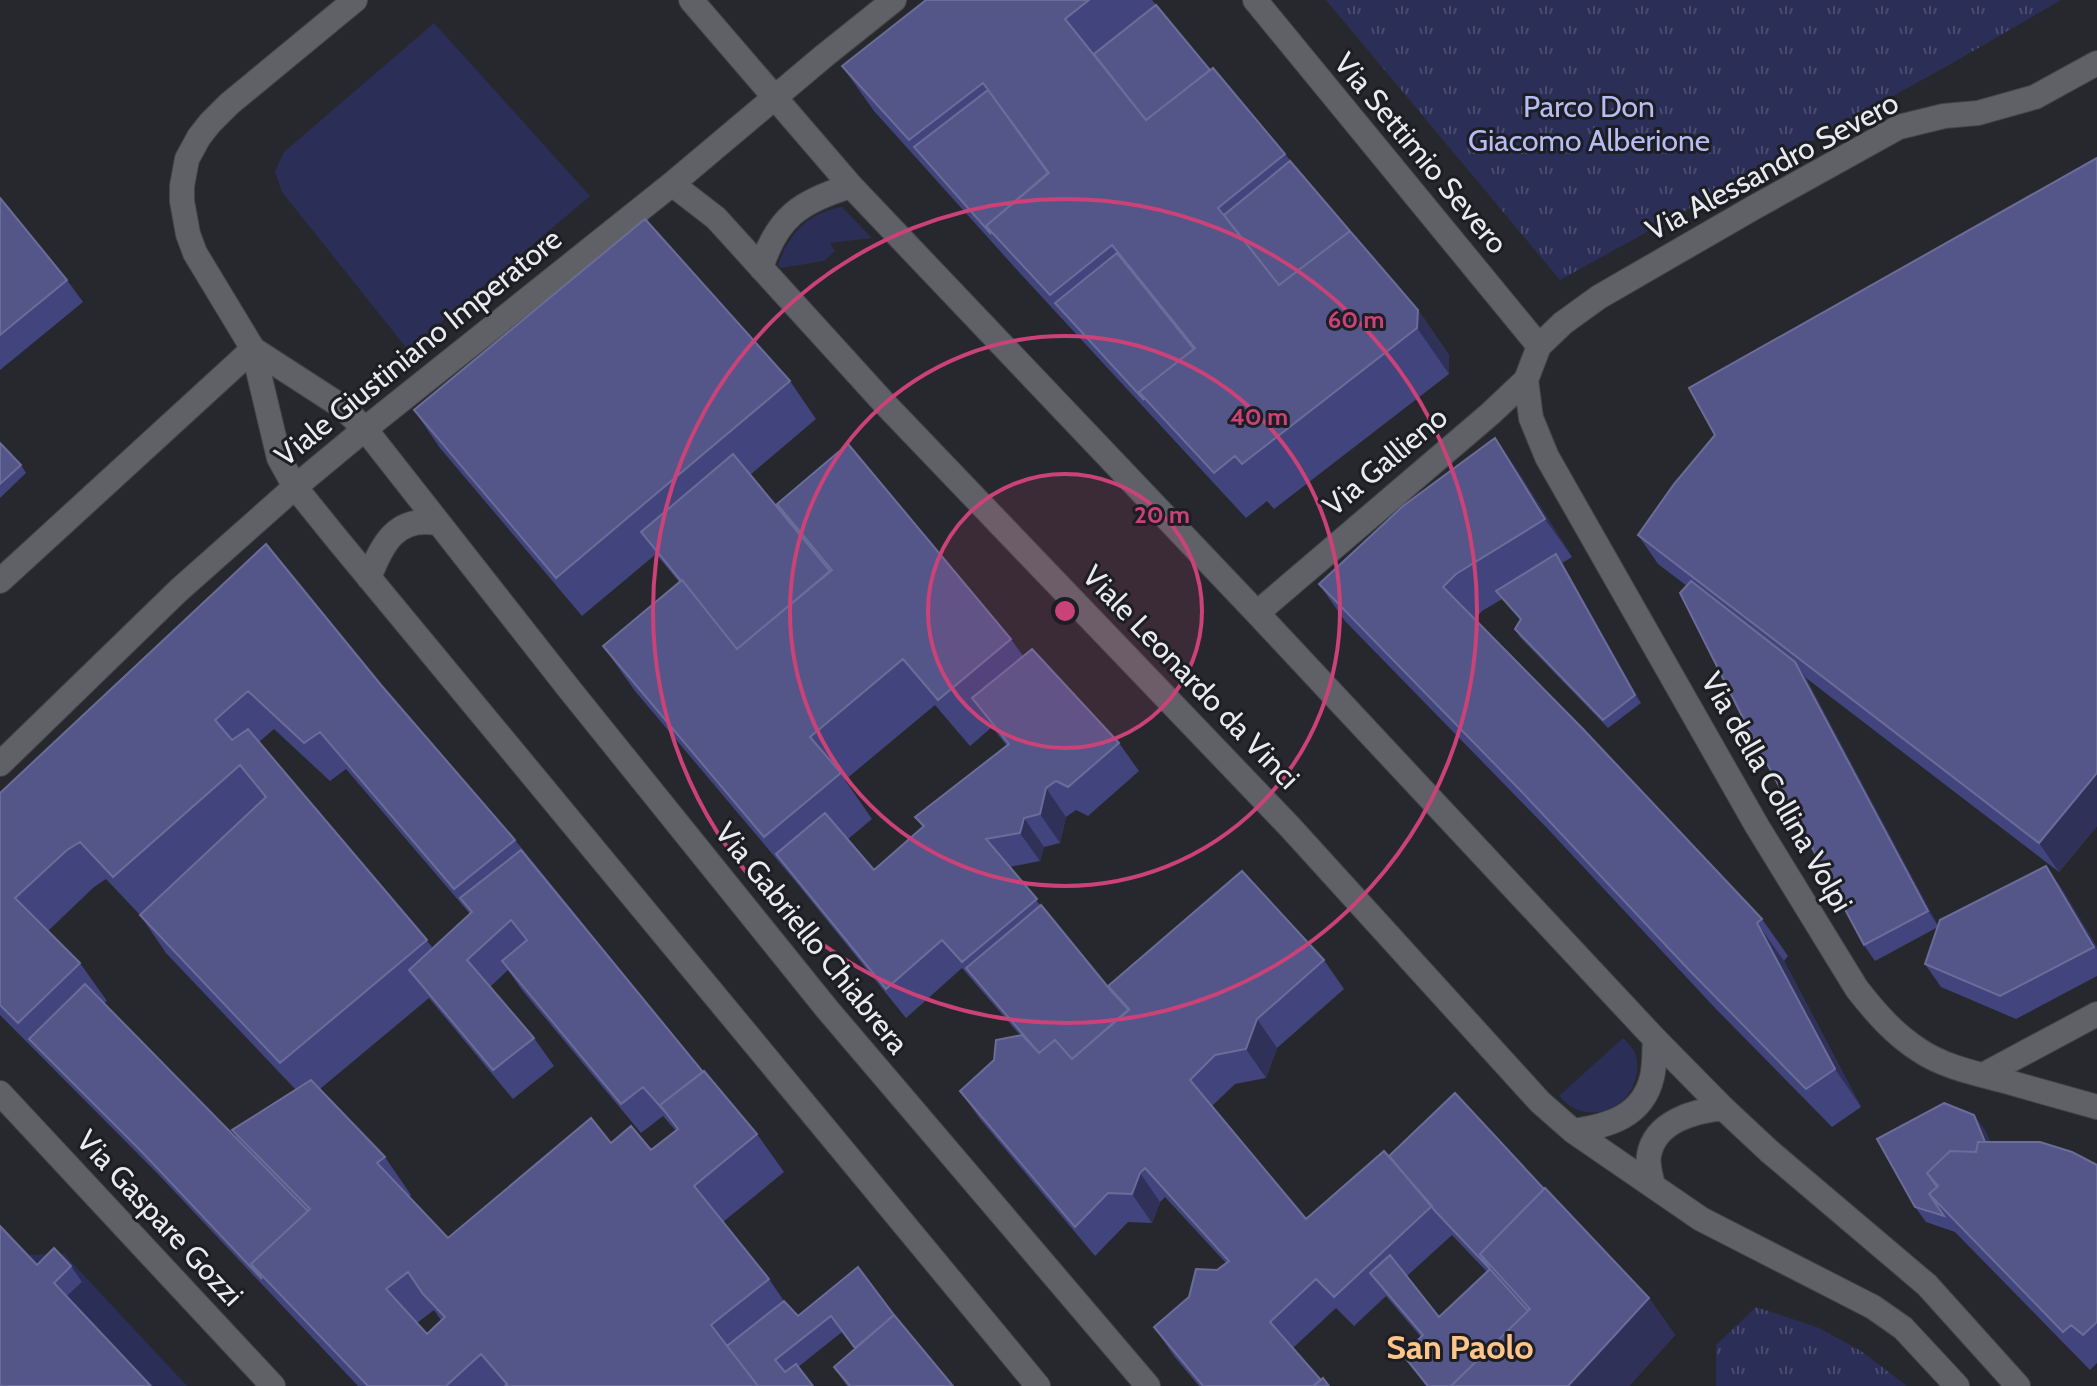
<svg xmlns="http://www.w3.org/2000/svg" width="2097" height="1386" viewBox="0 0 2097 1386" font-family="Cabin,sans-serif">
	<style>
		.green { fill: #2b2e56 }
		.park { fill: url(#park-tufts) }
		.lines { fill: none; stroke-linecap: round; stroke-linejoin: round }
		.minor-casing { stroke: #444549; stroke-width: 26 }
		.minor { stroke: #606167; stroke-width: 24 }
		.wall { fill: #42447d; fill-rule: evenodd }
		.shaded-wall { fill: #2f3158 }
		.building { fill: #545689; stroke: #6b6d99; stroke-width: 2; fill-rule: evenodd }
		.ring { fill: none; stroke: #ca4278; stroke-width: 4 }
		.labels { text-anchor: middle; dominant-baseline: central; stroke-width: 6; stroke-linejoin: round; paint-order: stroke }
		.park-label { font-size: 30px; fill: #b6bdf5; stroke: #1d1e23 }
		.street-label { font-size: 30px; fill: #eaebee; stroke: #1d1e23 }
		.quarter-label { font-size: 34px; font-weight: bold; fill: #fdc589; stroke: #1d1e23 }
		.centre { fill: #ca4278; stroke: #1d1e23; stroke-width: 4 }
		.ring-label { font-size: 24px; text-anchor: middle; font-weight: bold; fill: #ca4278; stroke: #1d1e23; stroke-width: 6; stroke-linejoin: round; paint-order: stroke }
	</style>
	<defs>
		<pattern id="park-tufts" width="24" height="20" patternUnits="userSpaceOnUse" patternTransform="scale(2)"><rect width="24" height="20" fill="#2b2e56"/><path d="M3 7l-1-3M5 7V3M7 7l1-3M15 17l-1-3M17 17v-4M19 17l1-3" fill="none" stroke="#4a4c6f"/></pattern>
	</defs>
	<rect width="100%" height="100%" fill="#27282d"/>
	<path class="green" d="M434 23 590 196 408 350 282 192 275 171 284 152Z
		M842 207 872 238 830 243 835 251 824 261 781 268 778 265C788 234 809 212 842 207Z
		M1623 1038C1627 1042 1633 1048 1635 1053 1638 1060 1638 1070 1636 1077 1627 1114 1582 1125 1559 1096Z
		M64 1254 187 1386H147L65 1298 82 1282 48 1280 24 1255Z"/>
	<path class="park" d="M1326 0H2061L1949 65 1560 280Z
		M1756 1307 1819 1328 1861 1351 1907 1386H1716V1345Z"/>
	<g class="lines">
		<g class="minor-casing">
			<path id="minor" d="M355 0 229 104 210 123 199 137 187 159 182 186V201L188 234 195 253 253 349 279 458 295 487 337 539 1038 1386
				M691 0 851 186 1257 613 1655 1039 1723 1108 1769 1151 1927 1285 2018 1386
				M1255 0 1539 346
				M672 184 716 218 886 405 1290 827 1540 1102 1573 1131 1701 1219 1873 1307 1903 1328 1957 1386
				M761 268C777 217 801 201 851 186
				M253 349 341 406 365 429 570 690 827 1009 1148 1386
				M1526 380 1531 418 1547 457 1757 826 1857 989C1875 1012 1894 1034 1919 1050 1942 1066 1974 1073 2001 1080 2033 1089 2065 1098 2097 1107
				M369 578C382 544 396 516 437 523
				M0 581 253 349
				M1257 613 1490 414 1526 380 1539 346 1563 323 1599 297 1753 208 1899 127 1944 116 1978 113 2035 97 2097 63
				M0 764 179 590 295 487 365 429 672 184 824 56 894 0
				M1983 1075 2097 1014
				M0 1093 273 1386
				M1573 1131C1609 1126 1643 1116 1652 1077 1655 1065 1654 1051 1655 1039
				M1653 1186C1651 1176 1647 1165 1649 1155 1655 1121 1695 1111 1723 1108"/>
		</g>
		<use href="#minor" class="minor"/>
	</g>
	<path class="wall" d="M926 0H1152L1210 70 1285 154 1418 310 1449 355V374L1274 509 1267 501 1246 518 1018 271 874 111 842 66Z
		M2097 158V826L2059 872 1806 678 1938 926 2046 866 2062 889 2097 947V976L2016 1019 1941 987 1925 964 1938 927 1875 961 1864 945 1687 586 1658 564 1638 535Z
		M0 198 67 280 83 302 0 370Z
		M790 381 816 419 750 475 790 523 777 504 1011 639 1023 656 1119 743 1139 771 1088 816 1076 810 1066 817 1060 843 1044 847 1040 861 1009 867 1112 992 1324 960 1344 989 1277 1048 1266 1078 1235 1084 1212 1106 1306 1219 1389 1156 1544 1190 1649 1298 1675 1335 1629 1386H1426L1403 1355 1421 1337 1386 1296 1354 1326 1336 1308 1293 1348 1321 1380 1329 1386H1199L1174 1356 1154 1327 1226 1263 1165 1197 1160 1202 1152 1223 1128 1222 1095 1256 980 1119 960 1091 1020 1035 962 968 906 1018 796 882 635 691 603 646 679 582 656 554 582 616 440 448 414 410ZM935 705 970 746 992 727 1007 746 915 817 923 828 874 870 848 839 872 819 845 780ZM1452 1235 1487 1272 1439 1317 1407 1276Z
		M1495 438 1521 476 1572 557 1562 563 1641 703 1608 728 1520 637 1515 629 1521 620 1502 599 1482 611 1475 619 1762 919 1788 956 1784 961 1861 1107 1832 1127 1716 1009 1547 828 1345 621 1319 584Z
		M0 443 21 465 26 473 0 498Z
		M266 544 381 685 515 840 703 1072 757 1134 784 1172 723 1222 769 1279 784 1301 798 1316 894 1315 953 1386H847L834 1367 855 1349 842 1332 798 1367 813 1386H358L158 1174 0 1015V793ZM274 729 330 781 346 769 470 914 433 948 259 742ZM106 879 140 915 166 953 296 1090 232 1130 240 1142 104 1003 107 1001 80 963 48 931 94 887ZM508 970 522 990 641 1133 663 1116 676 1131 651 1150 611 1143 448 1238 409 1197 411 1195 385 1157 320 1089 429 998 513 1099 554 1066 534 1038 490 987ZM434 1310 441 1320 427 1334 417 1323Z
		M1985 1130 1990 1142 2097 1165V1363L2090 1370 1955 1232 1926 1222 1915 1207Z
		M37 1265 71 1266 82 1282 67 1296Z"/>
	<path class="shaded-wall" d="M1418 310 1449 355V374L1417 328Z
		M1495 438 1521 476 1572 557 1545 519Z
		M1556 554 1562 562 1641 703 1635 695Z
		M1795 662 1806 678 1939 927 1928 911Z
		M2097 773V826L2059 872 2039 843Z
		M1046 788 1066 817 1060 843 1040 814Z
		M1024 818 1044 847 1040 861 1020 833Z
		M2046 866 2062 889 2097 947V950Z
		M1757 923 1784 961 1861 1107 1835 1069Z
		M1257 1019 1277 1048 1266 1078 1246 1049Z
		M1974 1115 1985 1130 2005 1180 1994 1164Z
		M1140 1173 1160 1202 1152 1223 1132 1194Z
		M1649 1298 1675 1335 1629 1386H1568Z"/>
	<path class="building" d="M926 0H1089L1065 19 1146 120 1213 68 1285 154 1218 208 1279 285 1350 231 1418 310 1417 328 1242 464 1235 456 1214 473 1139 392 1195 348 1112 245 1050 295 986 226 1049 173 983 83 909 140 842 66Z
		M1156 5 1210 70 1146 120 1094 54Z
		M988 90 1048 173 986 226 991 234 914 147Z
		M2097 158V773L2039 843 1638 535 1674 484 1715 435 1689 388Z
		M1290 161 1350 231 1279 285 1224 215Z
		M0 198 67 280 0 335Z
		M645 219 790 381 556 578 414 410Z
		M1117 253 1194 349 1139 392 1144 400 1055 303Z
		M1495 438 1545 519 1456 574 1443 587 1583 729 1762 919 1757 923 1835 1069 1806 1089 1690 971 1520 790 1319 584 1403 506Z
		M0 443 21 465 0 484Z
		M848 444 1011 639 938 700 903 659 810 737 841 773 764 837 603 646 682 580 737 649 832 570 777 504Z
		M733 454 830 571 737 649 682 580 681 581 641 532Z
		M266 544 381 685 515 840 454 889 320 732 304 743 248 691 215 720 232 740 248 729 427 940 280 1063 140 915 266 797 240 765 113 877 80 842 67 850 15 898 80 963 18 1023 0 1005V793Z
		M1556 554 1635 695 1603 720 1515 629 1521 619 1496 591Z
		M1691 581 1795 662 1928 911 1864 945 1747 726 1680 593Z
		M1032 649 1119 743 1068 787 1056 781 1046 788 1040 814 1024 818 1020 833 986 839 1037 899 962 962 942 940 886 989 776 854 825 813 874 870 924 826 915 817 1009 744 972 698Z
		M521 850 703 1072 660 1105 667 1114 643 1087 621 1104 502 961 527 940 511 920 467 960 534 1038 493 1070 409 970 472 912 460 898Z
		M2046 866 2094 947 2000 996 1925 964 1940 920Z
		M1242 871 1324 960 1257 1019 1246 1049 1215 1055 1190 1080 1306 1219 1384 1151 1432 1206 1334 1297 1316 1279 1270 1322 1321 1380 1313 1386H1203L1154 1327 1189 1297 1196 1269 1217 1270 1229 1261 1145 1168 1140 1173 1132 1194 1108 1193 1075 1227 960 1091 994 1060 996 1040 1022 1035 1039 1053 1055 1040 1072 1059 1129 1009 1108 986Z
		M1041 905 1112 992 1129 1010 1072 1059 1055 1040 1039 1053 966 968Z
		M85 984 308 1211 251 1264 262 1279 142 1152 29 1039Z
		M704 1071 757 1134 694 1186 769 1279 711 1325 758 1386H505L507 1384 481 1354 446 1386H368L251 1264 310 1209 232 1130 311 1080 385 1157 377 1163 448 1238 591 1118 611 1143 631 1126 651 1150 678 1129 660 1105ZM408 1272 423 1294 445 1317 427 1334 386 1289Z
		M1455 1093 1544 1189 1480 1254 1490 1269 1436 1212 1389 1156Z
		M1944 1103 1974 1115 1985 1142H1978L1976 1152 1950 1151 1927 1173 1937 1187 1929 1194 1944 1216 1915 1207 1877 1139Z
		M1978 1142H2040L2072 1152 2097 1165V1322L2083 1335 2071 1325 2063 1332 1929 1194 1938 1186 1927 1173 1950 1151 1976 1152Z
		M1545 1188 1649 1298 1568 1386H1451L1530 1309 1480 1254Z
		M0 1226 37 1265 54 1248 71 1266 54 1283 151 1386H0Z
		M1390 1255 1439 1317 1490 1269 1528 1311 1451 1386H1428L1403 1355 1423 1335 1370 1273Z
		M858 1267 894 1315 855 1348 831 1316 775 1360 785 1372 796 1364 813 1386H758L727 1346 784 1301 798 1316Z
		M894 1315 953 1386H850L834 1367Z
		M1323 1378 1329 1386H1313Z"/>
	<circle cx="1065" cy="611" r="137" fill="#ca4278" fill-opacity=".12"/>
	<g class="ring">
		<circle cx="1065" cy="611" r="137"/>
		<circle cx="1065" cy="611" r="275"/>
		<circle cx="1065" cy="611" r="412"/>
	</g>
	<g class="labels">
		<g class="park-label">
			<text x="1589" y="106">Parco Don<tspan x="1589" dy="34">Giacomo Alberione</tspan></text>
		</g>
		<g class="street-label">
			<text transform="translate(1421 153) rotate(50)">Via Settimio Severo</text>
			<text transform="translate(1772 166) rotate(-28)">Via Alessandro Severo</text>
			<text transform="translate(418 347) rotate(-39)">Viale Giustiniano Imperatore</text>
			<text transform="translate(1385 461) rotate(-40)">Via Gallieno</text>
			<text transform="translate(1191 677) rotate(46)">Viale Leonardo da Vinci</text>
			<text transform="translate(1777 792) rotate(60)">Via della Collina Volpi</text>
			<text transform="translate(812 938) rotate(51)">Via Gabriello Chiabrera</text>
			<text transform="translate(160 1218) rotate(47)">Via Gaspare Gozzi</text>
		</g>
		<g class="quarter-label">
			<text x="1460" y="1347">San Paolo</text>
		</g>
	</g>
	<circle cx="1065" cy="611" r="12" class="centre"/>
	<g class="ring-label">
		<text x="1356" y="328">60 m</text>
		<text x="1259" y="425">40 m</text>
		<text x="1162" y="523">20 m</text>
	</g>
</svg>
